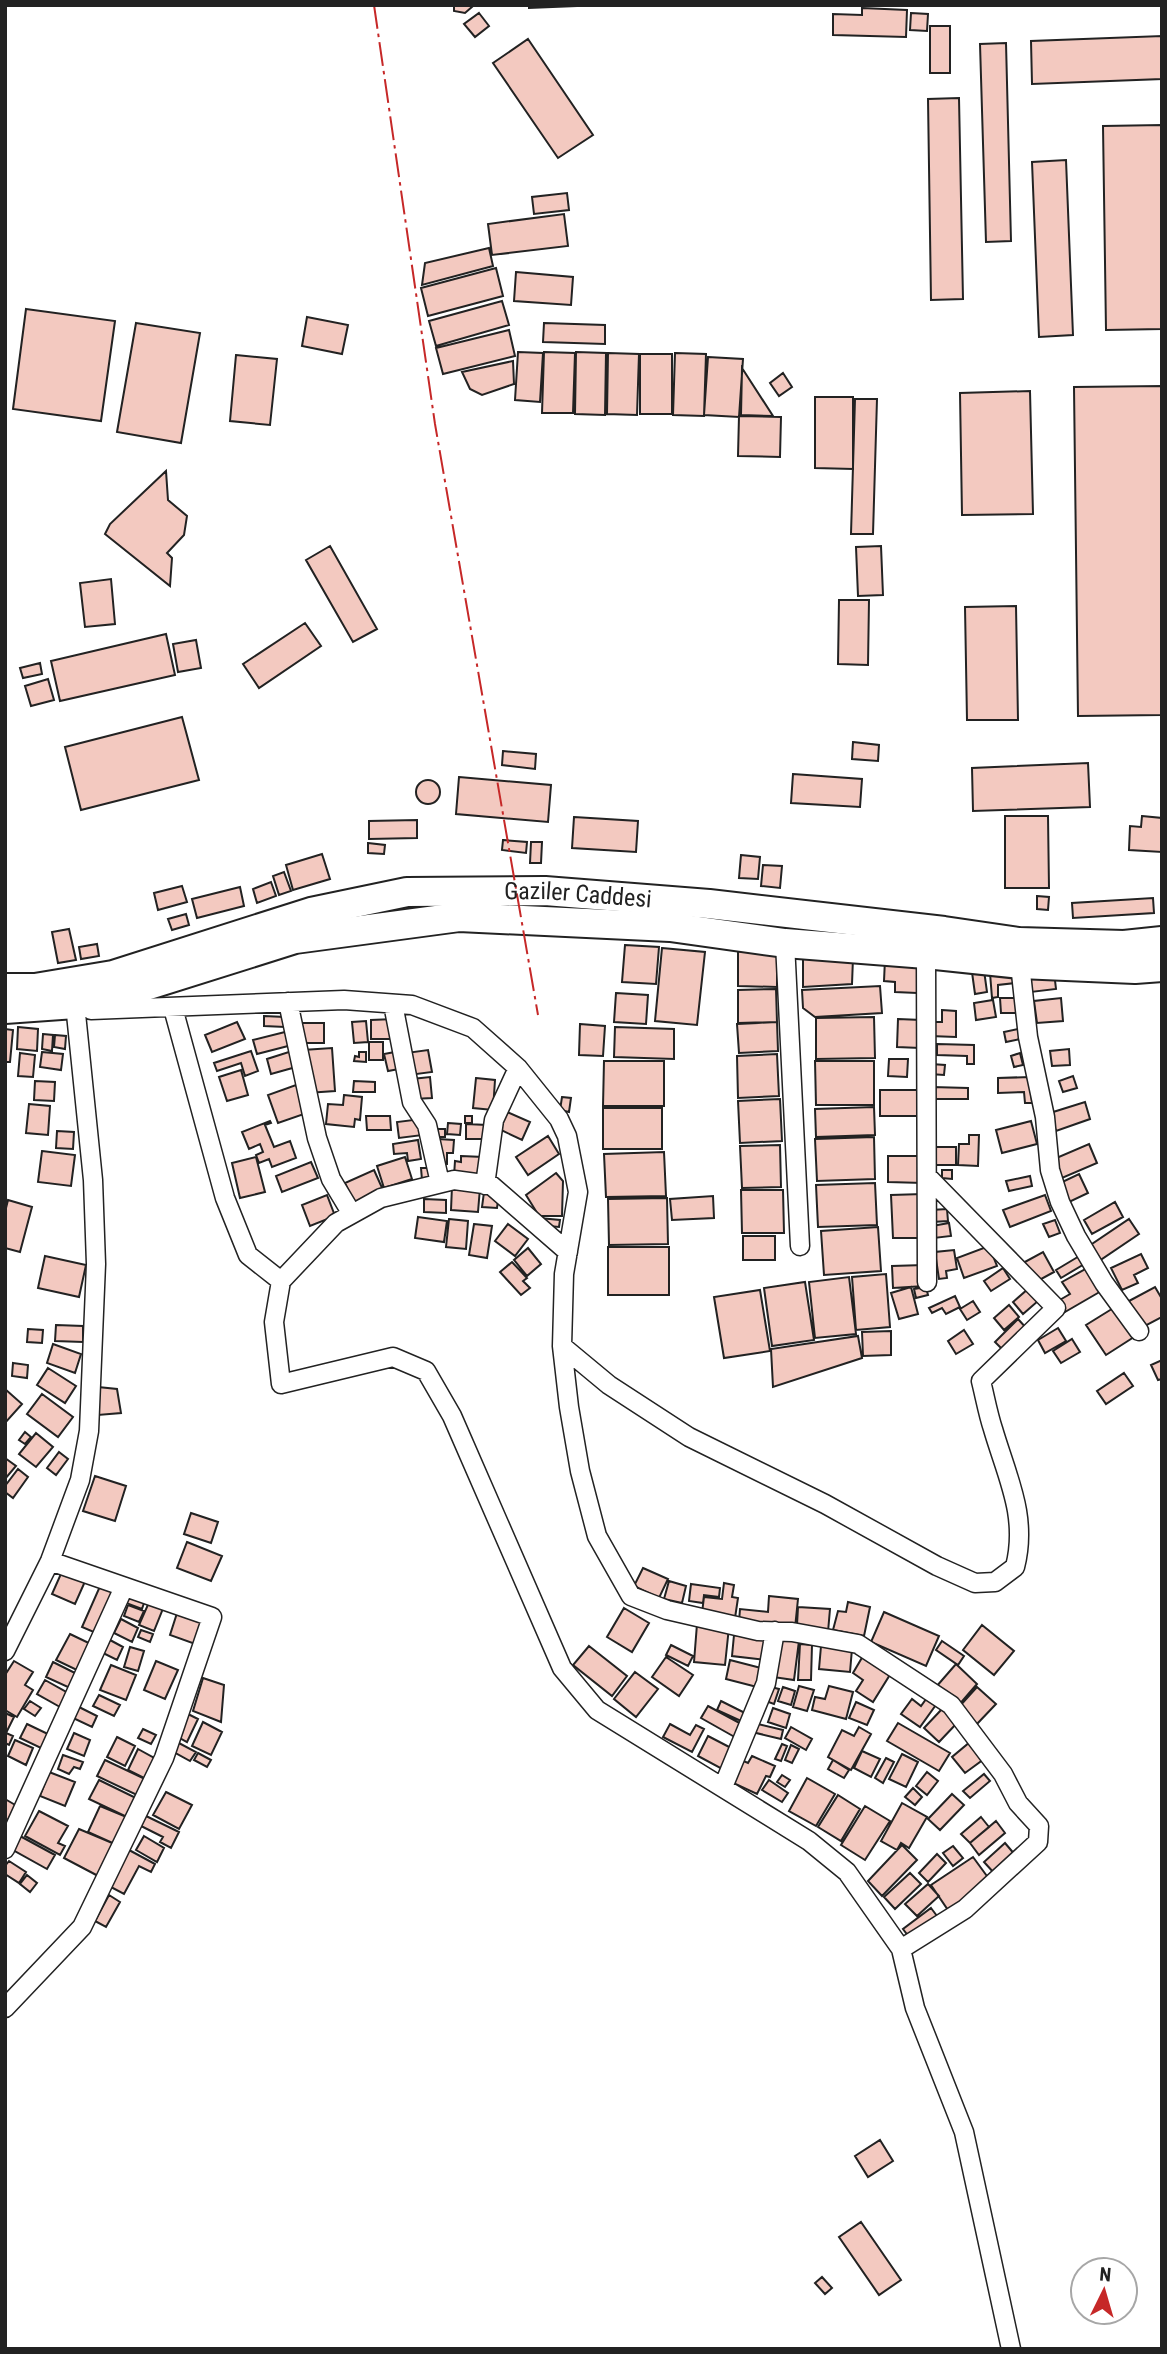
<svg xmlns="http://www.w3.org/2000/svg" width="1167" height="2354" viewBox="0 0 1167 2354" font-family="'Roboto Condensed',sans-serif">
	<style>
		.building { fill: #f3c9c0; stroke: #222; stroke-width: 2 }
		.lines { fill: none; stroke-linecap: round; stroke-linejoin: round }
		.street-casing { stroke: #222; stroke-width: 21 }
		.primary-casing { stroke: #222; stroke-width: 32 }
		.street { stroke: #fff; stroke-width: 18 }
		.primary { stroke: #fff; stroke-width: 28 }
		.power { stroke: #c62828; stroke-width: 2; stroke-dasharray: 24 5 3.5 5; stroke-linecap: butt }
		.labels { text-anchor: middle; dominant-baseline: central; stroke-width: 5; stroke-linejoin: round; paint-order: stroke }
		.street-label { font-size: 24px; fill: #222; stroke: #fff }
	</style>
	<rect width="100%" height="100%" fill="#fff"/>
	<path class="building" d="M454 5H473V6L465 13 454 11Z
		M529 5H602L529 8Z
		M862 8 907 10 906 37 833 35V14L862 15Z
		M479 13 489 26 475 37 464 24Z
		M911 13 928 14 927 31 910 30Z
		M930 26H950V73H930Z
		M1162 36V79L1032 84 1031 41Z
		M528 39 593 135 558 158 493 63Z
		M1006 43 1011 241 986 242 980 44Z
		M959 98 963 299 931 300 928 99Z
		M1162 125V329L1106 330 1103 126Z
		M1066 160 1073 335 1039 337 1032 162Z
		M567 193 569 210 534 214 532 197Z
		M564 214 568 246 492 255 488 224Z
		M489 248 493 266 422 285 425 263Z
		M496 268 503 296 428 316 421 288Z
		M516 272 573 277 571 305 514 301Z
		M502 301 509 325 436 346 429 321Z
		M26 309 115 321 101 421 13 409Z
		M307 317 348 325 342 354 302 346Z
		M136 323 200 333 181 443 117 432Z
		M544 323 605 325V344L543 342Z
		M509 330 515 356 443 374 436 348Z
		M518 352 543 353 540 402 515 400Z
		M544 352 575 353 573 413H542Z
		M576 352 606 353 605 415 575 414Z
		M608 353 639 354 637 415 607 414Z
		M675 353 706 354 704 416 673 415Z
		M640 354H672V414H640Z
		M236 355 277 359 270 425 230 421Z
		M708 357 743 359 739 417 704 415Z
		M513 361 514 384 482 395 470 389 462 372Z
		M742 368 773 416 741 415Z
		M783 373 792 387 779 396 770 383Z
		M1162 386V715L1078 716 1074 387Z
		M1030 391 1033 514 962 515 960 393Z
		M815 397H853V469L815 468Z
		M855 399H877L873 534H851Z
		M739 416 781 417 780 457 738 456Z
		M166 471 168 500 187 516 184 535 167 553 172 558 170 586 105 534 110 524Z
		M330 546 377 629 353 642 306 560Z
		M881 546 883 595 858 596 856 547Z
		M111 579 115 624 85 627 80 583Z
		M839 600H869L868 665 838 664Z
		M1016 606 1018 720H967L965 607Z
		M305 623 321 646 259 688 243 664Z
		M166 634 175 675 60 701 51 661Z
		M196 640 201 668 178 672 173 644Z
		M40 663 42 674 23 678 20 668Z
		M48 679 54 700 31 706 25 686Z
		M182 717 199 780 81 810 65 747Z
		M853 742 879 745 878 761 852 759Z
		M503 751 536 754 535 769 502 765Z
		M1088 763 1090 807 973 811 972 768Z
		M793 774 862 779 860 807 791 803Z
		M459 777 551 785 548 822 456 814Z
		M416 792a12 12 0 1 1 24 0a12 12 0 1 1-24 0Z
		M1005 816H1048L1049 888H1005Z
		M1142 816 1162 818V852L1129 850 1130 826 1141 827Z
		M574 817 638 821 636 852 572 848Z
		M417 820V838L369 839V821Z
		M503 840 527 842 526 853 502 850Z
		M531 842H542L541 863H530Z
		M368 843 385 845 384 854 368 853Z
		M322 854 330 879 293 890 286 865Z
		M741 855 760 857 758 879 739 878Z
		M763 865 782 866 780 888 761 886Z
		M284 872 291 891 279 895 273 876Z
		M271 882 276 896 257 903 253 889Z
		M182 886 187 902 158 910 154 893Z
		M240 887 244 906 197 918 192 899Z
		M1037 896 1049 897 1048 910 1037 909Z
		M1153 898 1154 913 1073 918 1072 903Z
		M186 914 189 925 172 930 168 919Z
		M69 929 76 960 58 963 52 932Z
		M97 944 99 956 81 959 79 947Z
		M625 945 659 947 656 984 622 982Z
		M662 948 705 952 697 1025 655 1021Z
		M738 951 777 952V987L738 986Z
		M803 955 853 958 852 984 803 987Z
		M885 959 918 961 917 993 895 992V982L884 981Z
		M983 963 987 992 975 994 971 965Z
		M1015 971V983L998 985V997L992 998 990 973Z
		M1054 972 1056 989 1031 992 1030 974Z
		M880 986 882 1013 815 1017 803 1008 802 990Z
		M776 989 777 1022 738 1023V990Z
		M616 993 648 995 646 1024 614 1022Z
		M1000 998H1017V1013H1001Z
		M1061 998 1063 1021 1037 1023 1034 1001Z
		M993 1000 996 1017 976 1020 974 1003Z
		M942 1010 956 1011V1037L930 1036V1022H942Z
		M264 1016 285 1017V1027L264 1026Z
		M874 1017 875 1058 816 1059V1018Z
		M394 1019 395 1039H371V1020Z
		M898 1019 921 1020 920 1048 897 1047Z
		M366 1021 368 1042 354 1043 352 1022Z
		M237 1022 245 1039 212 1052 205 1035Z
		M777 1022 778 1051 739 1053 737 1024Z
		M299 1023H324V1043H299Z
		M580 1024 605 1026 603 1056 579 1055Z
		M18 1027 38 1029 37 1051 17 1049Z
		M615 1027 674 1029V1059L614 1057Z
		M5 1029 13 1030 10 1062H5Z
		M1018 1029 1020 1039 1006 1042 1004 1032Z
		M289 1031 292 1045 257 1054 253 1040Z
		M43 1034 53 1035 52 1051 42 1049Z
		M55 1035 66 1036 65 1049 54 1047Z
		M369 1042H383V1060H369Z
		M937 1044 974 1045V1064H967V1056L937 1055Z
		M332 1048 335 1091 307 1093 303 1050Z
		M1069 1049 1070 1065 1052 1066 1050 1051Z
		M428 1050 432 1072 409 1075 406 1053Z
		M251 1051 258 1071 245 1076 241 1063 217 1071 214 1063Z
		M292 1051 296 1067 271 1074 267 1059Z
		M42 1052 63 1054 61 1070 40 1067Z
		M359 1052H366V1062L354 1061 355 1056 359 1057Z
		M395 1052 399 1069 388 1071 384 1054Z
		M20 1053 35 1055 33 1077 18 1076Z
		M1020 1053 1023 1065 1014 1067 1011 1056Z
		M777 1054 779 1096 738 1098 737 1056Z
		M889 1059H908L907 1077 888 1076Z
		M604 1061H664V1106H603Z
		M815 1061H874V1105H816Z
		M931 1064 945 1065 944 1075 930 1074Z
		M241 1070 248 1095 227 1101 219 1077Z
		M1073 1076 1077 1088 1063 1092 1059 1081Z
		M430 1077 432 1098 413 1099 412 1079Z
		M1030 1077 1032 1103H1025L1024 1092 998 1093V1078Z
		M476 1078 495 1080 493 1110 473 1108Z
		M35 1081 55 1082 54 1101 34 1100Z
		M354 1081 375 1082V1092H353Z
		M296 1085 307 1113 278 1123 268 1095Z
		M932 1087 968 1088V1099H932Z
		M880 1090H922V1116H880Z
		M344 1095 362 1097 360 1120 355 1119 354 1127 326 1124 328 1104 343 1105Z
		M562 1097 571 1098 569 1112 560 1110Z
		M780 1099 782 1141 740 1143 738 1101Z
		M1085 1102 1090 1119 1056 1131 1050 1113Z
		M29 1104 50 1106 48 1135 26 1133Z
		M874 1107 875 1135 816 1137 815 1109Z
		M603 1108H662V1149H603Z
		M507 1112 530 1122 522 1140 499 1129Z
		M366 1116H390L391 1130H367Z
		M465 1116H472V1123H465Z
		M421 1119 423 1135 399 1138 397 1122Z
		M270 1121 271 1123 265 1125 274 1147 290 1141 296 1158 272 1167 269 1159 259 1163 256 1155 263 1152 260 1144 249 1149 242 1132Z
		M1031 1121 1037 1144 1002 1153 996 1130Z
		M448 1123 461 1124 460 1135 447 1134Z
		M466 1124 487 1125 486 1139H466Z
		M438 1129H445V1137H437Z
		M57 1131 74 1132 73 1149 56 1148Z
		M969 1135H979L978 1166 958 1165 959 1144H969Z
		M548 1136 559 1154 528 1175 516 1157Z
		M874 1137 875 1179 817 1181 815 1139Z
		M438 1139 454 1140 453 1153H447V1164L437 1163Z
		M418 1140 421 1159 408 1161 407 1153 394 1154 393 1144Z
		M1089 1144 1097 1163 1062 1178 1054 1159Z
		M780 1145 781 1187 742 1188 740 1146Z
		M935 1147H956V1165H935Z
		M42 1151 75 1155 71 1186 38 1182Z
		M664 1152 666 1196 606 1197 604 1154Z
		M461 1156 483 1157 482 1177 454 1176 455 1161 461 1162Z
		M888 1156H923V1183L888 1182Z
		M256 1157 265 1192 240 1198 232 1163Z
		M405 1157 412 1179 384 1188 377 1166Z
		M311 1162 318 1178 282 1192 276 1176Z
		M421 1168H433V1180H422Z
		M374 1170 383 1190 354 1203 345 1183Z
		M942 1170H952V1179L942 1178Z
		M556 1173 563 1181 562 1216H539L526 1195Z
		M1079 1174 1088 1193 1067 1203 1058 1184Z
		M1030 1176 1032 1186 1009 1191 1006 1181Z
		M875 1183 877 1225 818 1227 816 1185Z
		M452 1186 480 1188 478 1212 451 1210Z
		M741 1190H783L784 1233H742Z
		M484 1192 499 1194 497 1208 482 1207Z
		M923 1194 925 1238H893L891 1195Z
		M327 1195 335 1216 310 1226 302 1205Z
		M1045 1195 1051 1211 1010 1227 1003 1210Z
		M713 1196 714 1218 672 1220 670 1199Z
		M667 1198 668 1244 609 1245 608 1199Z
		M424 1199 446 1200V1213L424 1212Z
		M8 1200 32 1207 20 1252 5 1248V1212Z
		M1115 1202 1123 1217 1092 1234 1084 1220Z
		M947 1209 948 1221 932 1222 931 1210Z
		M418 1217 447 1221 444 1242 415 1238Z
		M539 1218 560 1220 559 1227 538 1225Z
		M449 1219 468 1221 466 1249 446 1247Z
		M1129 1219 1139 1234 1096 1263 1086 1248Z
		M1055 1220 1060 1233 1049 1237 1043 1224Z
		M949 1223 951 1236 934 1238 932 1226Z
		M474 1224 492 1226 487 1258 469 1255Z
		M508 1224 528 1239 515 1256 495 1241Z
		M878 1227 881 1271 824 1275 821 1231Z
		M743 1236H775V1260H743Z
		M989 1246 997 1266 964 1278 957 1258Z
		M608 1247H669V1295H608Z
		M528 1248 541 1264 527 1276 514 1260Z
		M954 1250 957 1269 946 1271 947 1278 939 1279 935 1252Z
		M1043 1252 1054 1272 1034 1283 1023 1263Z
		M1141 1254 1148 1268 1134 1275 1138 1283 1122 1290 1111 1268Z
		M1081 1255 1086 1263 1061 1278 1056 1270Z
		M45 1256 86 1265 79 1297 38 1288Z
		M512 1262 527 1278 523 1281 530 1288 521 1295 500 1272Z
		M924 1265 925 1286 893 1288 892 1266Z
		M1089 1267 1103 1290 1065 1312 1058 1301 1070 1294 1062 1282Z
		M1003 1268 1010 1279 991 1291 984 1281Z
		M886 1274 890 1327 856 1330 852 1277Z
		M849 1277 856 1334 815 1338 809 1282Z
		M805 1282 814 1340 772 1346 764 1288Z
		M911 1287 918 1314 899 1319 891 1293Z
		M926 1287 928 1295 916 1298 914 1289Z
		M1155 1287 1162 1299V1317L1143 1327 1129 1301Z
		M1028 1289 1038 1301 1023 1314 1013 1302Z
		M760 1290 770 1351 724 1358 714 1297Z
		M955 1296 960 1307 946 1314 942 1308 932 1313 929 1308Z
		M973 1301 980 1312 967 1320 960 1309Z
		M1009 1305 1019 1317 1004 1330 994 1318Z
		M1115 1307 1134 1337 1106 1355 1086 1325Z
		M1018 1319 1028 1330 1005 1352 995 1342Z
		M56 1325 83 1326V1342L55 1341Z
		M1058 1328 1066 1341 1045 1353 1038 1340Z
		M28 1329 43 1330 42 1343 27 1342Z
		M964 1330 973 1344 956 1354 948 1341Z
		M891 1331V1355L863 1356 862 1332Z
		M858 1336 862 1358 773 1387 771 1349Z
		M1072 1339 1080 1352 1061 1363 1053 1351Z
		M53 1344 81 1354 75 1373 47 1363Z
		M1162 1360V1379L1158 1380 1151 1365Z
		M13 1363 28 1365 27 1378 12 1376Z
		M48 1368 76 1386 65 1403 37 1385Z
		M1124 1373 1133 1386 1106 1404 1097 1391Z
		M98 1387 117 1389 121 1413 98 1415Z
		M5 1389 22 1404 5 1423Z
		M42 1394 73 1417 58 1437 27 1414Z
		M25 1432 31 1437 25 1444 19 1440Z
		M36 1433 53 1447 36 1467 19 1454Z
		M59 1452 68 1459 56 1475 47 1468Z
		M5 1458 16 1466 5 1479Z
		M18 1469 28 1477 13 1498 5 1492V1486Z
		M95 1476 126 1486 115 1521 83 1511Z
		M191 1513 218 1522 211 1543 184 1534Z
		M187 1542 222 1556 211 1581 177 1568Z
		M64 1567 87 1577 75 1604 52 1594Z
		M643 1568 668 1579 659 1598 634 1586Z
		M669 1581 686 1586 682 1603 664 1599Z
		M724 1583 734 1585 732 1597 738 1598 735 1618 702 1613 704 1597 722 1599Z
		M101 1584 116 1590 96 1633 82 1627Z
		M691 1584 720 1588 719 1597 704 1595 703 1603 689 1601Z
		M131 1591 146 1597 142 1609 126 1603Z
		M769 1596 798 1599 795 1628 739 1622 740 1609 768 1612Z
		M150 1600 164 1606 154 1631 139 1625Z
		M848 1602 870 1607 864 1636 833 1630 838 1611 846 1612Z
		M128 1605 144 1611 139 1622 124 1616Z
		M798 1607 830 1609 828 1632 812 1631V1627L797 1625Z
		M624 1608 649 1623 632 1652 607 1637Z
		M178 1610 206 1620 198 1645 170 1635Z
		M884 1612 939 1636 926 1666 871 1642Z
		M121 1619 138 1628 132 1642 114 1633Z
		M697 1624 729 1627 725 1665 694 1662Z
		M982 1625 1014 1651 994 1675 963 1650Z
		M141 1630 153 1634 150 1642 138 1637Z
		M70 1634 95 1646 81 1672 56 1660Z
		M734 1635 769 1639 766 1660 732 1656Z
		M778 1638 799 1641 794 1680 773 1677Z
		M110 1640 123 1647 117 1660 103 1653Z
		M942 1641 964 1656 958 1665 936 1650Z
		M800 1644 812 1645 811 1680H798Z
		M671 1645 693 1656 688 1666 666 1655Z
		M589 1646 627 1676 612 1696 573 1665Z
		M821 1646 852 1649 850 1672 819 1669Z
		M130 1647 144 1651 138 1671 124 1667Z
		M863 1656 891 1673 873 1702 856 1691 863 1680 853 1673Z
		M666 1657 693 1675 679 1696 652 1677Z
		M730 1660 761 1668 757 1687 726 1679Z
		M14 1661 33 1672 25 1685 33 1690 17 1717 5 1710V1675Z
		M156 1661 178 1670 165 1699 144 1690Z
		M53 1662 77 1674 70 1688 46 1677Z
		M956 1664 977 1684 958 1706 936 1687Z
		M111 1665 136 1675 126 1700 100 1690Z
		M635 1672 658 1689 636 1717 614 1699Z
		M203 1678 224 1685 221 1722 193 1711Z
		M45 1680 68 1693 60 1707 37 1694Z
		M767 1686 779 1689 774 1704 763 1700Z
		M799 1686 814 1690 807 1711 793 1707Z
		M829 1686 853 1692 846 1719 812 1710 815 1697 825 1699Z
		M783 1687 795 1691 791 1705 778 1701Z
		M977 1687 996 1704 976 1725 958 1708Z
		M99 1695 120 1705 114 1716 93 1706Z
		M929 1695 938 1702 920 1727 901 1714 912 1699 921 1706Z
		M30 1701 41 1708 35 1716 24 1709Z
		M721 1701 745 1713 741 1721 717 1710Z
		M856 1702 874 1710 867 1725 849 1718Z
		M77 1706 97 1716 92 1727 71 1717Z
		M708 1706 747 1727 740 1740 701 1718Z
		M773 1708 790 1714 786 1728 768 1722Z
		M942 1709 957 1723 939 1742 924 1728Z
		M5 1713 14 1717 6 1733 13 1736 9 1745 5 1743Z
		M188 1714 198 1719 187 1742 178 1737Z
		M203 1722 222 1732 211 1755 192 1746Z
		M754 1723 783 1730 781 1739 752 1732Z
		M898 1723 950 1753 939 1771 887 1741Z
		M27 1724 50 1735 43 1749 20 1738Z
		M670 1724 690 1735 696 1725 704 1729 692 1752 663 1737Z
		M791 1727 812 1739 806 1750 785 1738Z
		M859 1727 871 1734 851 1770 828 1757 842 1730 854 1736Z
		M143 1729 156 1735 151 1744 138 1738Z
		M74 1733 90 1740 84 1756 67 1749Z
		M708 1736 735 1750 724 1770 698 1756Z
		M117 1737 135 1746 125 1766 107 1757Z
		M15 1740 33 1748 26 1765 8 1756Z
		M177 1742 196 1752 190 1761 172 1751Z
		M970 1742 984 1759 965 1773 952 1757Z
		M782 1744 787 1746 781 1761 775 1759Z
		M791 1745 799 1749 792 1763 785 1760Z
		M138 1749 156 1759 146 1779 128 1770Z
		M862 1751 880 1759 871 1777 854 1768Z
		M198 1753 211 1760 207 1767 194 1760Z
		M902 1754 918 1762 906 1787 889 1779Z
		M63 1755 83 1762 80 1769 74 1767 69 1774 58 1769Z
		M752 1756 775 1766 770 1777 766 1776 757 1794 729 1781 739 1759 748 1763Z
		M886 1758 894 1762 883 1783 875 1778Z
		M105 1760 147 1780 139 1796 97 1776Z
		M833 1760 849 1770 844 1778 828 1769Z
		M49 1772 75 1782 65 1806 40 1796Z
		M927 1772 938 1781 927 1795 916 1786Z
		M984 1774 990 1781 970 1798 963 1791Z
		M782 1775 790 1780 785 1787 777 1782Z
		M807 1778 835 1794 816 1826 789 1811Z
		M99 1780 138 1799 129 1818 89 1799Z
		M769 1780 788 1793 782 1802 762 1790Z
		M913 1788 922 1797 915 1805 905 1797Z
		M166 1792 192 1805 179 1829 153 1815Z
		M952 1794 964 1805 940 1830 928 1819Z
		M838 1795 860 1809 841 1841 818 1827Z
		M5 1799 17 1806 5 1824Z
		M902 1803 927 1817 909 1848 901 1843 897 1850 881 1841Z
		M100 1806 129 1818 117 1845 88 1832Z
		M865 1806 890 1821 865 1860 841 1845Z
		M39 1811 68 1826 58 1843 65 1846 60 1855 25 1836Z
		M144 1815 179 1832 171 1848 160 1842 163 1837 139 1825Z
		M981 1817 989 1827 970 1843 961 1834Z
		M996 1821 1005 1833 979 1855 970 1843Z
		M79 1829 117 1845 102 1878 64 1858Z
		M20 1836 55 1855 47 1869 13 1850Z
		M144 1836 164 1848 157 1862 136 1850Z
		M1005 1843 1016 1856 995 1874 984 1862Z
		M902 1845 917 1860 882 1896 868 1881Z
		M953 1846 963 1858 953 1866 943 1853Z
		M129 1850 155 1864 151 1872 139 1866 124 1894 109 1886Z
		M937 1854 946 1863 928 1882 919 1873Z
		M973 1857 992 1883 950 1913 931 1885Z
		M9 1861 26 1872 19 1883 5 1874V1866Z
		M910 1873 921 1884 895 1909 884 1897Z
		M27 1875 37 1883 30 1892 20 1884Z
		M928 1884 939 1896 917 1916 905 1904Z
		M109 1895 120 1902 106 1927 95 1921Z
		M931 1908 937 1916 909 1937 903 1929Z
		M880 2140 893 2161 868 2177 855 2156Z
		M861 2222 901 2280 879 2295 839 2237Z
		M822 2277 832 2288 825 2294 815 2283Z"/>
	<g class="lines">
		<g class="street-casing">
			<path id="street" d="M785 943 800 1246
				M926 954 927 1282
				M1020 964 1028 1037 1045 1117 1050 1170 1060 1202 1076 1236 1104 1283 1139 1331
				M288 1002 317 1138 331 1179 352 1214
				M393 1004 412 1102 427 1125 440 1183
				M173 1008 225 1198 248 1255 281 1281
				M91 1010 344 1000 412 1005 473 1028 518 1068 559 1119 567 1136 578 1192 564 1274 562 1346 569 1407 580 1471 597 1536 631 1596 667 1610 758 1631 792 1632 858 1644 951 1705 1003 1774 1018 1803 1039 1826 1038 1842 965 1909 901 1949
				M485 1185 494 1120 518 1068
				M568 1252 491 1185 454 1180 381 1198 336 1223 281 1281 274 1322 281 1384 393 1357 426 1371 452 1416 562 1668 597 1710 809 1841 847 1872 901 1949 915 2008 964 2132 1011 2349
				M562 1346 609 1385 689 1437 825 1504 937 1566 975 1583 995 1582 1015 1567C1028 1516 1007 1477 993 1429 988 1414 985 1397 981 1381L1056 1308 927 1176
				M5 1651 50 1561 80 1480 89 1431 96 1264 93 1180 75 1004
				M723 1787 766 1683 775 1631
				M5 1849 124 1587
				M5 2008 82 1927 164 1758 212 1617 50 1561"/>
		</g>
		<g class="primary-casing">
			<g id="primary">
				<path id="s1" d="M5 988H35L113 975 311 912 407 892 545 891 709 904 944 931 1019 942 1124 945 1162 941"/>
				<path d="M5 1009 75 1004 133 990 295 939 459 917 670 927 785 943 926 954 1020 964 1135 969 1162 967"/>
			</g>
		</g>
		<use href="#street" class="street"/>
		<use href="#primary" class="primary"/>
		<path class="power" d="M374 5 435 424 538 1015"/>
	</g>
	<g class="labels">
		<g class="street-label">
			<text stroke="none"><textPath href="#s1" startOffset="586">Gaziler Caddesi</textPath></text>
		</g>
	</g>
	<rect width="1167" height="2354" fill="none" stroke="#222222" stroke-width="14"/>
	<g transform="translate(1104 2291) rotate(5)"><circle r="33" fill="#ffffff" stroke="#a7a7a7" stroke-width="2"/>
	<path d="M0-5L12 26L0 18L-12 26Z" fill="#c62828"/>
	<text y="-10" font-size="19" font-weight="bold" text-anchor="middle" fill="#222222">N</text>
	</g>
</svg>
